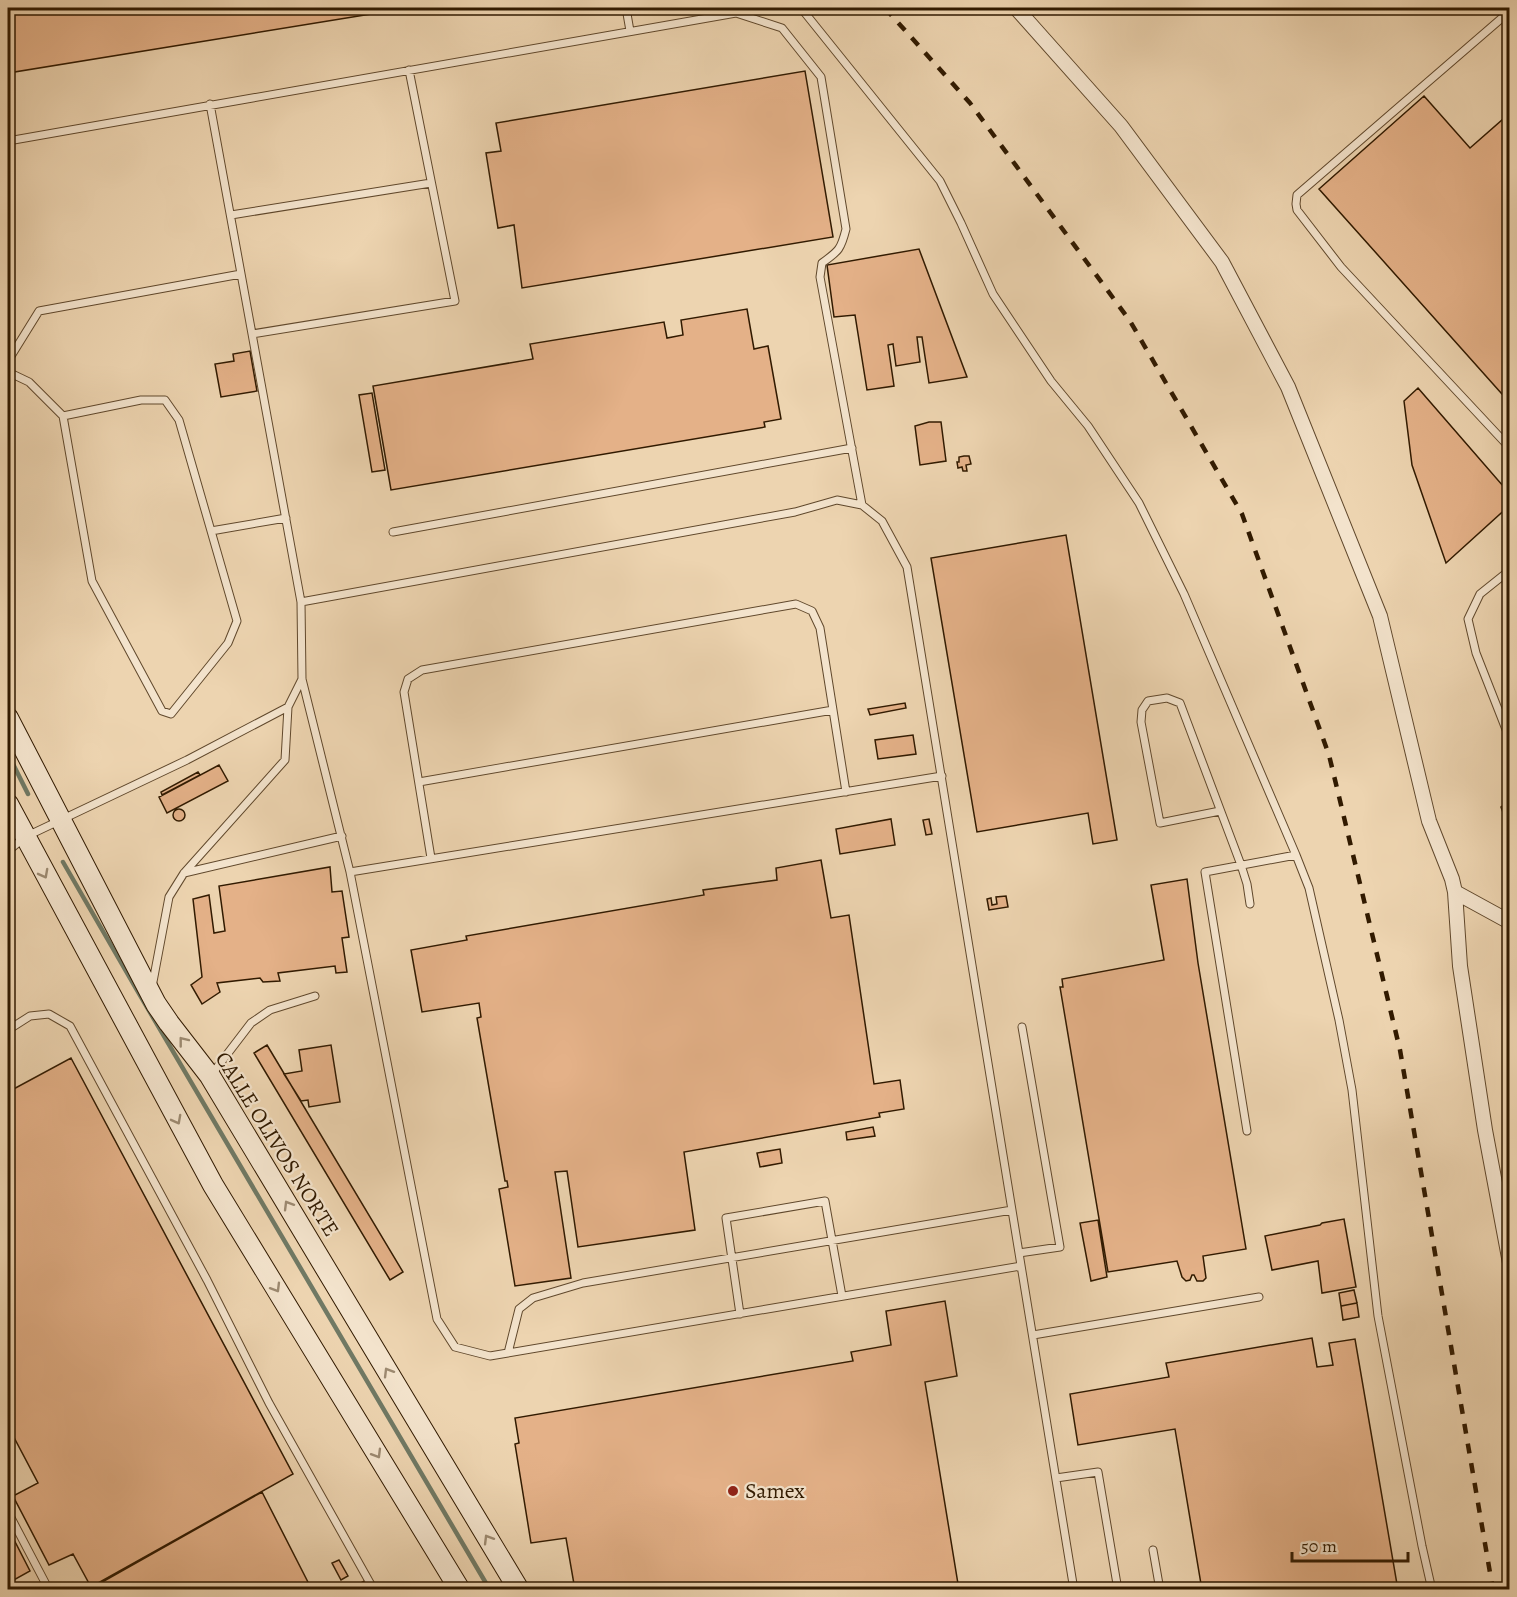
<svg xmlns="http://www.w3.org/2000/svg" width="1517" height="1597" viewBox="0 0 1517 1597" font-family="Alegreya,serif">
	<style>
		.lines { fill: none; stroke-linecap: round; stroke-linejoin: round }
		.stream { stroke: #707964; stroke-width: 4.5 }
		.building { fill: #e4b188; stroke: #311a00; stroke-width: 1.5 }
		.lane-casing { stroke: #60482c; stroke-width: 9 }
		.street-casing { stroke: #60482c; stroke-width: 16 }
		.secondary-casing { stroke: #311a00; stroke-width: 22 }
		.lane { stroke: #f3e3cc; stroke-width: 7 }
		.street { stroke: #f3e3cc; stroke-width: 14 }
		.secondary { stroke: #f3e3cc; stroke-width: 20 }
		.rail { stroke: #311a00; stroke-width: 4.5; stroke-dasharray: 10 10; stroke-linecap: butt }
		.oneway { stroke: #9c8970 }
		.poi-dot { fill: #8f2418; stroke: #f3e3cc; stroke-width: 2 }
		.labels { text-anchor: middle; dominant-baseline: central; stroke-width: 4.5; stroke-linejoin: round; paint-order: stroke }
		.street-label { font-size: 22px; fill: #311a00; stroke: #f3e3cc }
		.poi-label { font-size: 22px; fill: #311a00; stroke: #f3e3cc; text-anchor: start }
	</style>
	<rect width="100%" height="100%" fill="#edd4b0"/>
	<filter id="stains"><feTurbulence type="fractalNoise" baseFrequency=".00333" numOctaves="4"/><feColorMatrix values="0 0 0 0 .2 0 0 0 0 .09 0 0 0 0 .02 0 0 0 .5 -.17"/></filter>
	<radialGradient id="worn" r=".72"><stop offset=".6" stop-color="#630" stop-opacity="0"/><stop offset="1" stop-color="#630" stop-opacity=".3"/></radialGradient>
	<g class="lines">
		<path class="stream" d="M8 754 28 794
			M63 862 138 992 490 1590"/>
	</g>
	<path class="building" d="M8 8H408L8 73Z
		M805 71 833 237 522 288 514 225 498 228 486 153 501 151 496 123Z
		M1424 96 1470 148 1510 113V403L1319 189Z
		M919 249 967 377 929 383 922 337H917L920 362 896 366 893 344 888 345 894 386 867 390 855 315 834 317 827 265Z
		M747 309 754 349 768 346 781 419 764 422 765 427 391 490 373 386 533 359 530 344 664 322 667 338 683 335 681 320Z
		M250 351 257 391 221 397 215 364 234 361 233 354Z
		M1418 388 1510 494V505L1446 563 1412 465 1404 401Z
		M372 393 385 470 372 472 359 395Z
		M929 422H941L946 461 920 465 915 426Z
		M964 456H969L971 464 966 465 967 471H963L962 467 958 468 957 462H959V457Z
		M1066 535 1117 840 1093 844 1088 813 977 832 931 558Z
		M905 703 906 708 870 715 868 709Z
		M913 735 916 754 878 759 875 740Z
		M219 765 228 781 167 813 159 797Z
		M198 772 200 775 162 795 161 792Z
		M1510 800V832L1501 807Z
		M173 815a6 6 0 1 1 12 0a6 6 0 1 1-12 0Z
		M891 819 895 845 840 854 836 829Z
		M929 819 932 834 926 835 923 820Z
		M821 860 831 918 849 915 874 1084 900 1080 904 1109 879 1113 880 1117 684 1152 695 1230 578 1247 567 1171 555 1172 571 1278 515 1286 499 1189 508 1187 507 1181H505L477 1018 481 1017 479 1003 422 1012 411 950 467 940 466 936 704 895 703 890 777 880 776 868Z
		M330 867 332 892 342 891 349 937 342 938 347 972 336 973 335 966 278 973 280 981 263 982 260 978 217 983 220 992 202 1004 191 985 202 977 193 899 209 895 214 933 225 931 219 886Z
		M1187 879 1198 963 1246 1249 1203 1256 1206 1278 1203 1281H1197L1194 1275H1192L1190 1280 1186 1281 1182 1277 1177 1261 1108 1272 1060 987H1063L1062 979 1164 960 1151 885Z
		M1006 896 1008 907 989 910 987 899 991 898 992 905 997 904 996 897Z
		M267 1045 403 1272 390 1280 254 1053Z
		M331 1045 340 1102 309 1107 308 1100 301 1101 284 1074 302 1071 299 1050Z
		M71 1058 293 1474 91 1587 73 1554 49 1565 13 1496 38 1483 8 1426V1092Z
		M873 1127 875 1136 847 1140 846 1132Z
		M780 1149 782 1163 760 1167 757 1153Z
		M1344 1219 1356 1287 1322 1293 1318 1261 1272 1270 1265 1236 1320 1225 1322 1223Z
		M1098 1220 1107 1277 1091 1281 1080 1223Z
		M1354 1290 1357 1303 1341 1306 1339 1293Z
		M945 1301 957 1376 925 1382 959 1590H575L566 1538 531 1543 515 1444 519 1443 515 1418 853 1361 851 1352 891 1345 886 1311Z
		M1357 1303 1359 1317 1343 1320 1341 1306Z
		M1312 1338 1317 1367 1333 1365 1329 1343 1355 1339 1398 1590H1202L1175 1429 1078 1445 1070 1394 1169 1377 1166 1363Z
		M262 1492 312 1590H88Z
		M8 1528 30 1571 10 1582 14 1590H8Z
		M339 1560 348 1576 341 1580 332 1563Z
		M366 1580 371 1590H348Z"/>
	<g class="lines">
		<g class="lane-casing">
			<path id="lane" d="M626 8 630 31
				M801 8 940 181 961 223 993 294 1051 381 1088 426 1139 503 1184 594 1296 855 1309 888 1339 1020 1352 1090 1378 1316 1422 1546 1432 1590
				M1510 11 1297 195 1296 204 1297 210 1341 267 1510 448
				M210 104 301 602 302 679 350 872
				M8 141 736 13 782 28 821 77 846 229C841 249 839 251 822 263L820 277 862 505
				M231 215 431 183
				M252 334 455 301 409 70
				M8 361 39 311 241 274
				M8 372 29 382 63 416 92 581 162 711 171 714 228 643 237 621 179 420 165 400H141L63 416
				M211 531 286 518
				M393 532 852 448
				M301 602 795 512 837 500 862 505 882 521 907 567 1074 1590
				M1509 737 1476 653 1468 619 1480 594 1510 570
				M942 776 350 872 437 1319 455 1347 490 1356 1021 1266
				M419 782 833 710
				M1220 811 1160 823 1141 722 1142 710 1148 701 1167 698 1180 703 1241 865 1247 884 1250 904
				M8 851 25 837 187 760 288 707
				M431 858 404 692 408 679 422 670 796 604 812 611 820 628 846 792
				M184 873 342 836
				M152 987 169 897 184 873 285 760 288 707 302 679
				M8 1030 30 1016 49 1014 70 1026 207 1280 269 1403 374 1590
				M212 1074 251 1023 270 1010 315 996
				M1247 1131 1205 872 1296 855
				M1019 1253 1060 1247 1022 1027
				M740 1314 726 1218 825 1201 842 1296
				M1033 1335 1259 1297
				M508 1353 519 1309 533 1298 583 1283 1012 1210
				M1056 1478 1098 1472 1118 1590
				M8 1512 49 1590
				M1153 1550 1160 1590"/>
		</g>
		<g class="street-casing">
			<path id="street" d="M1016 8 1121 126 1222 262 1288 387 1380 616 1429 821 1452 879 1455 892 1460 966 1485 1130 1510 1263
				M1455 892 1508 921 1510 924"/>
		</g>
		<g class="secondary-casing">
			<path id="secondary" d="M8 718 156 1004 169 1023 210 1076 519 1590
				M8 804 213 1185 460 1590"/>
		</g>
		<use href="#lane" class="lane"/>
		<use href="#street" class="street"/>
		<use href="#secondary" class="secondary"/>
		<path class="rail" d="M885 8 970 103 1130 321 1242 514 1329 755 1400 1050 1493 1590"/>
	</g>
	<defs><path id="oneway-chevron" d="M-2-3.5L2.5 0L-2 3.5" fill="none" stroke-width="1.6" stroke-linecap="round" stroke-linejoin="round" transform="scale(1.5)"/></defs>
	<g class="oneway">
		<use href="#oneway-chevron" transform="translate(44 874) rotate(62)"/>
		<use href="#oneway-chevron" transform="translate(183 1041) rotate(-128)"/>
		<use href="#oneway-chevron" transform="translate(177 1120) rotate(62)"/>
		<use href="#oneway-chevron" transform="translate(288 1205) rotate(-121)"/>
		<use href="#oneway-chevron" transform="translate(276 1288) rotate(59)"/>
		<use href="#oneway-chevron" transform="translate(388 1372) rotate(-121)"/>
		<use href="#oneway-chevron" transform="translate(377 1454) rotate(59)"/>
		<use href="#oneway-chevron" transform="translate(488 1539) rotate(-121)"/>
	</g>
	<circle class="poi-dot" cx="733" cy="1491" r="6"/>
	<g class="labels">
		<g class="street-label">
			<text transform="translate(277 1144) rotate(58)">CALLE OLIVOS NORTE</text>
		</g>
		<g class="poi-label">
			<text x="745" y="1491">Samex</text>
		</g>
	</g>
	<rect width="1517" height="1597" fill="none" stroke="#edd4b0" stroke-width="30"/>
	<rect x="9" y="9" width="1499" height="1579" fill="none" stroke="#311a00" stroke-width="3"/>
	<rect x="15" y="15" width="1487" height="1567" fill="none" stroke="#311a00" stroke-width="1.5"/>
	<path d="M1292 1552v9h116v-9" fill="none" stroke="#311a00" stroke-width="3"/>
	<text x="1301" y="1552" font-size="18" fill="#311a00" stroke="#f3e3cc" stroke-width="4.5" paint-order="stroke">50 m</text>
	<rect width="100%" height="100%" filter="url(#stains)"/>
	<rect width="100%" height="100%" fill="url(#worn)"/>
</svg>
